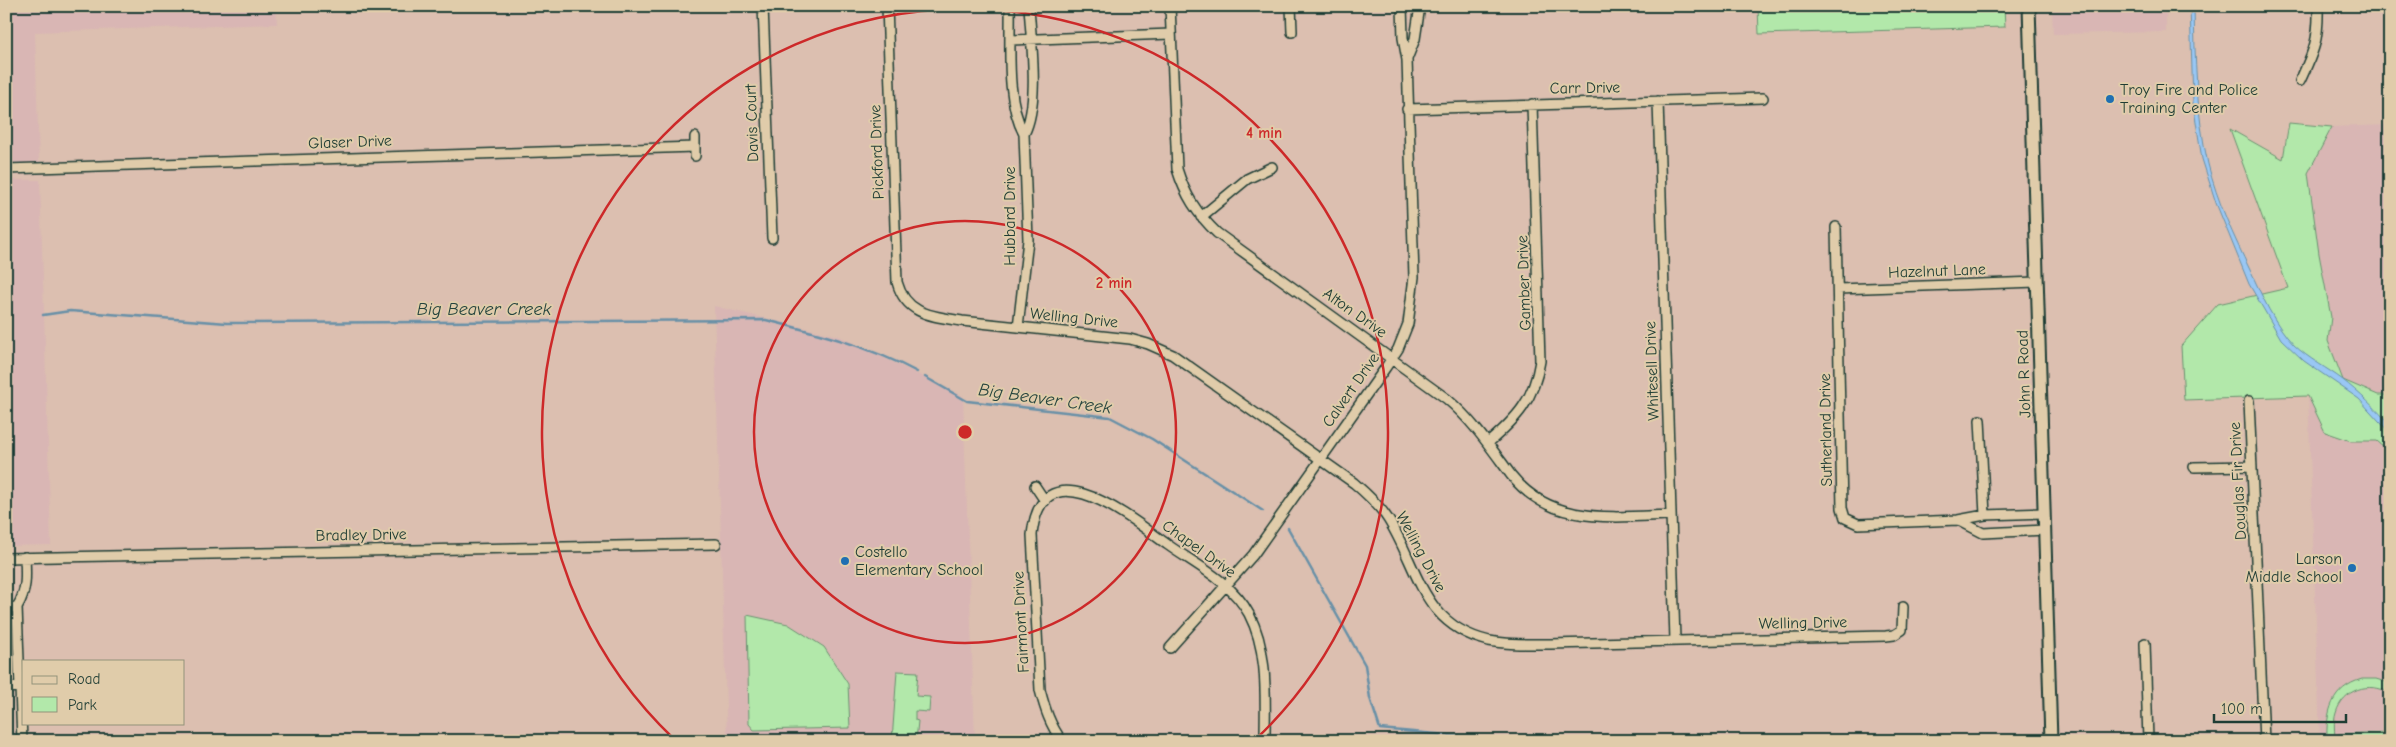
<svg xmlns="http://www.w3.org/2000/svg" width="2396" height="747" viewBox="0 0 2396 747" font-family="'Comic Neue',sans-serif">
	<style>
		.built { fill: #d9b6b4 }
		.green { fill: #b2e8aa; stroke: #68926f }
		.water { fill: #99c7f4; stroke: #6890a7 }
		.lines { fill: none; stroke-linecap: round; stroke-linejoin: round }
		.stream { stroke: #6890a7; stroke-width: 2.5 }
		.minor-casing { stroke: #1f3d34; stroke-width: 12 }
		.secondary-casing { stroke: #1f3d34; stroke-width: 15 }
		.minor { stroke: #e0ccaa; stroke-width: 9 }
		.secondary { stroke: #e0ccaa; stroke-width: 11 }
		.ring { fill: none; stroke: #cd2929; stroke-width: 2.5 }
		.poi-dot { fill: #1f6fb2; stroke: #e0ccaa; stroke-width: 2 }
		.labels { text-anchor: middle; dominant-baseline: central; stroke-width: 4; stroke-linejoin: round; paint-order: stroke }
		.street-label { font-size: 16px; fill: #1f3d34; stroke: #e0ccaa }
		.poi-label { font-size: 16px; fill: #1f3d34; stroke: #e0ccaa; text-anchor: start }
		.water-label { font-size: 18px; font-style: italic; fill: #25443e; stroke: #e0ccaa }
		.centre { fill: #cd2929; stroke: #e0ccaa; stroke-width: 2.5 }
		.ring-label { font-size: 15px; text-anchor: middle; font-weight: bold; fill: #cd2929; stroke: #e0ccaa; stroke-width: 4; stroke-linejoin: round; paint-order: stroke }
	</style>
	<rect width="100%" height="100%" fill="#dcbfb0"/>
	<filter id="ink" filterUnits="userSpaceOnUse"><feTurbulence type="fractalNoise" baseFrequency=".02" numOctaves="2"/><feDisplacementMap in="SourceGraphic" scale="10" xChannelSelector="R" yChannelSelector="G"/><feConvolveMatrix kernelMatrix="1 2 1 2 8 2 1 2 1" color-interpolation-filters="sRGB"/></filter>
	<g filter="url(#ink)">
		<path class="built" d="M6 6H276L277 24 35 32 39 162 6 164Z
			M2052 6H2166V32L2053 34Z
			M2390 125V741H2320L2299 128Z
			M40 180 51 545 6 546V180Z
			M714 306 839 336 963 396 975 741H727Z"/>
		<path class="green" d="M1758 6H2004L2005 27 1759 34Z
			M2289 123 2332 127 2308 173 2319 254 2331 317 2328 341 2343 380 2378 395H2390V452L2377 441H2351L2325 432 2308 396 2184 400 2181 346 2218 304 2288 288 2230 129 2283 159Z
			M747 615 788 624 824 647 848 684 850 728 754 730 749 724Z
			M897 671 918 672 916 696 930 697 929 712 915 711V720L918 721 916 741H892Z
			M2362 679H2376L2389 683 2390 693C2369 681 2343 689 2336 713 2333 722 2335 732 2335 741H2327C2326 712 2331 688 2362 679Z
			M2390 732V741H2338V734Z"/>
		<path class="water" d="M2190 6H2194C2195 59 2196 112 2208 164 2217 201 2234 237 2250 270 2262 296 2274 324 2294 345 2309 359 2327 368 2343 380 2357 391 2379 411 2390 425V433L2359 399 2304 361 2281 339 2249 284 2216 203 2202 159 2193 103Z"/>
		<g class="lines">
			<path class="stream" d="M43 315 70 311 227 323 766 320C818 333 869 346 917 372
				M925 377 967 401 1110 417 1152 439 1263 511
				M1288 528 1365 665 1370 698 1380 729 1514 741"/>
			<g class="minor-casing">
				<path id="minor" d="M763 6 772 238
					M887 6 897 282C906 315 932 316 962 321L1130 339 1148 344 1173 355 1354 483C1367 494 1379 505 1388 519 1419 568 1421 625 1489 641 1509 645 1530 644 1550 644L1886 636 1894 635 1902 630 1903 607
					M1010 6C1011 45 1005 99 1024 134L1028 240 1018 327
					M1170 6 1177 169C1185 195 1197 214 1217 233L1447 399C1473 421 1491 448 1511 475 1551 526 1613 517 1671 515
					M1291 6 1292 32
					M1011 40 1171 34
					M1407 59 1415 39 1420 6
					M2300 81C2314 51 2319 39 2318 6
					M1658 101 1675 640
					M1407 109 1763 98
					M1024 134C1040 103 1031 42 1029 6
					M695 137V156
					M6 169 695 147
					M1201 217 1247 179 1272 167
					M1836 227 1842 508 1845 518 1858 524 1958 520 1985 515 2044 513
					M1838 289 2037 282
					M2249 401 2264 741
					M1980 420 1985 515
					M1488 443C1517 418 1534 400 1540 361L1532 104
					M2194 467 2251 466
					M1035 486 1045 501
					M1958 520 1983 533 2045 530
					M6 558 716 544
					M17 607 22 741
					M6 608 17 607C27 591 26 576 25 557
					M2145 643 2148 741
					M1170 648 1253 555 1386 367 1398 349 1408 324 1414 277 1407 60 1403 38 1402 6
					M6 688 20 687
					M1062 741C1050 725 1045 709 1040 690L1032 535C1041 444 1132 519 1168 545 1196 565 1232 582 1249 614 1269 652 1265 698 1265 741"/>
			</g>
			<g class="secondary-casing">
				<path id="secondary" d="M2029 6 2051 741"/>
			</g>
			<use href="#minor" class="minor"/>
			<use href="#secondary" class="secondary"/>
		</g>
	</g>
	<g class="ring">
		<circle cx="965" cy="432" r="211"/>
		<path d="M674 739A423 423 0 1 1 1256 739"/>
	</g>
	<g class="poi-dot">
		<circle cx="2110" cy="99" r="5"/>
		<circle cx="845" cy="561" r="5"/>
		<circle cx="2352" cy="568" r="5"/>
	</g>
	<g class="labels">
		<g class="street-label">
			<text transform="translate(1585 88) rotate(-1)">Carr Drive</text>
			<text transform="translate(752 123) rotate(-92)">Davis Court</text>
			<text transform="translate(350 142) rotate(-2)">Glaser Drive</text>
			<text transform="translate(877 152) rotate(-92)">Pickford Drive</text>
			<text transform="translate(1010 216) rotate(-90)">Hubbard Drive</text>
			<text transform="translate(1937 271) rotate(-2)">Hazelnut Lane</text>
			<text transform="translate(1524 283) rotate(-92)">Gamber Drive</text>
			<text transform="translate(1355 313) rotate(35)">Alton Drive</text>
			<text transform="translate(1074 318) rotate(6)">Welling Drive</text>
			<text transform="translate(1652 371) rotate(-92)">Whitesell Drive</text>
			<text transform="translate(2024 374) rotate(-92)">John R Road</text>
			<text transform="translate(1351 390) rotate(-55)">Calvert Drive</text>
			<text transform="translate(1826 430) rotate(-91)">Sutherland Drive</text>
			<text transform="translate(2238 481) rotate(-93)">Douglas Fir Drive</text>
			<text transform="translate(361 535) rotate(-1)">Bradley Drive</text>
			<text transform="translate(1199 549) rotate(36)">Chapel Drive</text>
			<text transform="translate(1421 552) rotate(62)">Welling Drive</text>
			<text transform="translate(1021 622) rotate(-93)">Fairmont Drive</text>
			<text transform="translate(1803 623) rotate(-1)">Welling Drive</text>
		</g>
		<g class="poi-label">
			<text x="2120" y="90">Troy Fire and Police<tspan x="2120" dy="18">Training Center</tspan></text>
			<text x="855" y="552">Costello<tspan x="855" dy="18">Elementary School</tspan></text>
			<text x="2342" y="559" text-anchor="end">Larson<tspan x="2342" dy="18">Middle School</tspan></text>
		</g>
		<g class="water-label">
			<text x="484" y="309">Big Beaver Creek</text>
			<text transform="translate(1045 399) rotate(8)">Big Beaver Creek</text>
		</g>
	</g>
	<circle cx="965" cy="432" r="8" class="centre"/>
	<g class="ring-label">
		<text x="1264" y="138">4 min</text>
		<text x="1114" y="288">2 min</text>
	</g>
	<rect width="2396" height="747" fill="none" stroke="#e0ccaa" stroke-width="25"/>
	<rect x="12" y="12" width="2371" height="722" fill="none" stroke="#1f3d34" stroke-width="2" filter="url(#ink)"/>
	<rect x="22" y="660" width="162" height="65" fill="#e0ccaa" stroke="#93937b"/>
	<rect x="32" y="676" width="25" height="8" fill="#e0ccaa" stroke="#93937b"/>
	<text x="68" y="684" font-size="15" fill="#1f3d34">Road</text>
	<rect x="32" y="697" width="25" height="15" fill="#b2e8aa" stroke="#93937b"/>
	<text x="68" y="710" font-size="15" fill="#1f3d34">Park</text>
	<path d="M2214 714v8h132v-8" fill="none" stroke="#1f3d34" stroke-width="2.5"/>
	<text x="2221" y="714" font-size="15" fill="#1f3d34" stroke="#e0ccaa" stroke-width="4" paint-order="stroke">100 m</text>
</svg>
